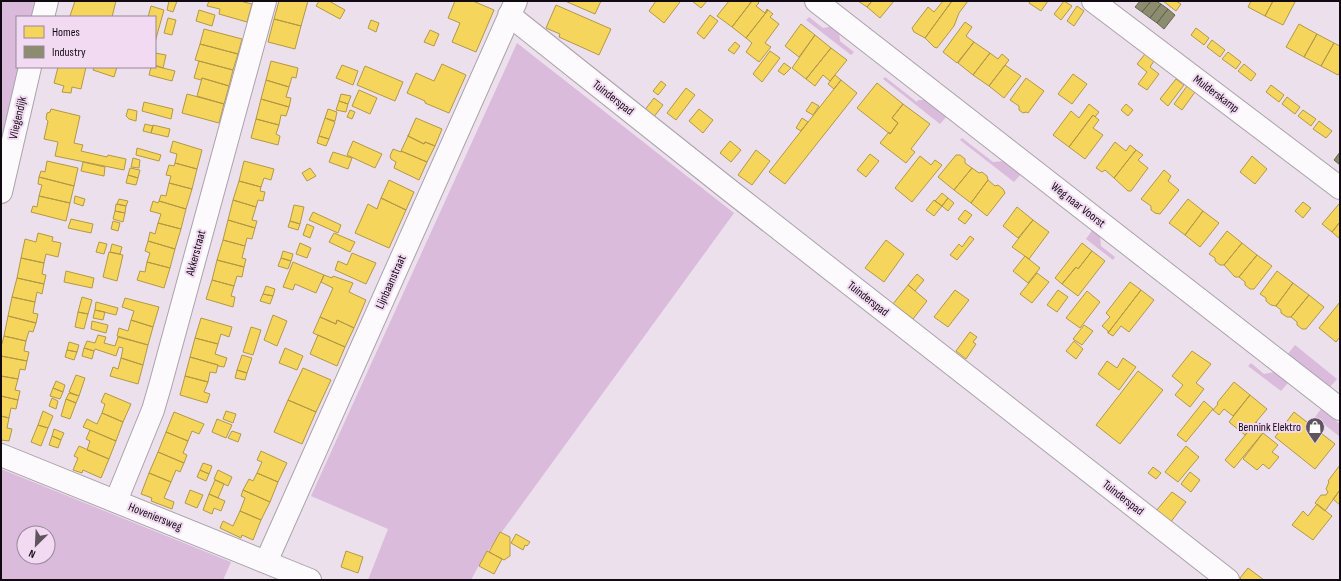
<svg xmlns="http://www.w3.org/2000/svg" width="1341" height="581" viewBox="0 0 1341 581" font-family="'Sofia Sans Condensed',sans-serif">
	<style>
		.green { fill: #dabbdc; fill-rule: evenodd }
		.homes { fill: #f6d55c; stroke: #b29846 }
		.industry { fill: #8c8c6e; stroke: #676552 }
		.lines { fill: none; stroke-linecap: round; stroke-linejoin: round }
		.minor-casing { stroke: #aba2ac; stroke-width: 24 }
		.minor { stroke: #fcfafc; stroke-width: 22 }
		.labels { text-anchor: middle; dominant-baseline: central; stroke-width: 4; stroke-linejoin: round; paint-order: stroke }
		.street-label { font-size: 12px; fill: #120a12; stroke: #f1daf2 }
		.poi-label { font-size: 12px; fill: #120a12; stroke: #f1daf2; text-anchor: end }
	</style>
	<rect width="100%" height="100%" fill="#ece0ec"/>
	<path class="green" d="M1 1H40L35 17H17V67H22L1 149Z
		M809 17 823 28 834 26 839 30 840 41 854 52 851 55 806 20Z
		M517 43 734 213 493 544 483 558 471 580H368L388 529 311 496Z
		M885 77 917 102 918 100H926L947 116 940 124 883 79Z
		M962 138 993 162 1004 161 1021 174 1014 182 960 140Z
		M1093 229 1100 235 1101 246 1115 257 1113 260 1086 239Z
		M1295 345 1337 379 1330 387 1292 358 1287 355Z
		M1251 363 1264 374 1274 372 1288 383 1281 391 1248 366Z
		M1321 409 1340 424V437L1315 417Z
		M1 469 231 562 223 580H1ZM24 533H48V557H24Z"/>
	<path class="homes" d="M75 1H116L112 17H72L70 16Z
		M169 1H177L173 12 167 10Z
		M209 1H240L252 4 247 22 219 14 220 9 207 6Z
		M279 1H308L301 26 274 19Z
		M319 1H329L345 10 340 19 316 6Z
		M455 1H473L494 10 476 52 452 42 460 23 448 18Z
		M565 1H601L595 14Z
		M656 1H679L680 2 664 23 649 11Z
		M692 1H707L701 8Z
		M729 1H752L732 27 717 16Z
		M752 1H757L759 3 756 6 765 13 767 9 768 10 746 38 732 27Z
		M858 1H872L867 7Z
		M872 1H894L880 18 867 7Z
		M943 1H952L925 38 914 32 912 28 928 7 934 12Z
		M952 1H968L959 13 954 26 937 48 934 47 925 38Z
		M1030 1H1048L1041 11 1029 3Z
		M1064 1 1072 6 1061 20 1054 14Z
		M1163 1H1176L1181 4 1176 11Z
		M1251 1H1273L1265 16 1248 7Z
		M1273 1H1293L1295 2 1283 25 1265 16Z
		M556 5 611 29 599 55 559 37 560 34 546 28Z
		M151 6 164 10 155 42V17H148Z
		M1077 6 1084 11 1074 26 1067 21Z
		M199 10 215 15 212 26 196 21Z
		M768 10 773 14 770 17 779 24 765 43 771 47 759 62 746 52 752 43 746 38Z
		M710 15 718 21 704 39 697 33Z
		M168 18 176 20 172 35 164 33Z
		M274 19 301 26 295 49 268 42Z
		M371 20 379 23 376 32 368 28Z
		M965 22 972 27 966 36 974 42 957 63 943 52Z
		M801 24 815 35 799 57 785 46Z
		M1299 24 1317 34 1304 57 1286 47Z
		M1196 28 1209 38 1204 45 1191 35Z
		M204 29 242 39 238 54 200 44Z
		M430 30 439 34 434 46 424 42Z
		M1317 34 1334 43 1321 66 1304 57Z
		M815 35 831 48 806 79 792 68Z
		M1212 40 1225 50 1220 57 1207 47Z
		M735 42 740 46 734 54 728 50Z
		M974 42 990 53 973 75 958 63Z
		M1334 43 1340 46V72L1338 75 1321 66Z
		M200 44 238 54 233 70 195 60Z
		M831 48 847 60 830 81 823 75 815 86 806 79Z
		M770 51 780 58 762 82 753 74Z
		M1228 52 1241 62 1236 69 1222 59Z
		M155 53 166 55 163 68 155 65Z
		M990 53 998 59 1002 54 1009 60 989 86 973 75Z
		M1145 54 1154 61 1150 67 1159 74 1147 90 1138 84 1147 72 1137 64Z
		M199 61 233 70 229 86 202 78 201 80 194 78Z
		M271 61 298 68 296 78 292 77 289 87 266 80Z
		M784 63 791 68 784 75 778 71Z
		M442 64 466 75 449 113 425 103V101L407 93 416 73 434 81Z
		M1244 64 1256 74 1251 81 1238 71Z
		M342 65 358 71 353 85 336 78Z
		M1005 65 1021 76 1004 98 989 86Z
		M155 66 175 71 172 81 149 75 151 67Z
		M365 66 403 82 395 101 357 85Z
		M58 67H86L81 89 72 87 71 93 62 92 64 86 54 83Z
		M94 67H117L114 77 93 70Z
		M1073 74 1087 84 1072 104 1058 94Z
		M835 75 841 80 834 89 828 84Z
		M202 78 229 86 224 104 197 96Z
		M1026 78 1044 91 1028 113 1026 112 1023 113 1019 110V106L1010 100Z
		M1176 79 1184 85 1168 106 1160 99Z
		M266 80 289 87 286 97 291 98 289 107 261 99Z
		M841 80 857 93 785 184 769 172Z
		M661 81 666 85 658 95 653 91Z
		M877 83 903 104 892 118 898 123 890 134 857 108Z
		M1271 85 1284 95 1279 102 1266 92Z
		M1187 86 1195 92 1182 110 1174 104Z
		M686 88 695 95 676 120 667 113Z
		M359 90 377 98 370 114 352 106Z
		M187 94 224 104 219 123 182 113Z
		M341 94 351 96 348 104 339 101Z
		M1287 97 1300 107 1295 114 1282 104Z
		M654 98 663 105 653 118 644 111Z
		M261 99 289 107 286 116 281 115 279 125 256 119Z
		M339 101 348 104 346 112 336 110Z
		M144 102 173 109 171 119 142 111Z
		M812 102 819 106 813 115 806 111Z
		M903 104 930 124 911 149 915 152 906 163 880 143 889 132 890 134 898 123 892 118Z
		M1089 104 1099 112 1095 117 1093 115 1069 147 1053 135 1071 111 1079 118Z
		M1126 104 1133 110 1128 116 1121 110Z
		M51 109 80 116 74 143 83 145 81 151 107 157 108 155 126 159 124 170 55 156 58 142 44 139 48 121 46 119 47 113 50 112Z
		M128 109 137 111 136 121 129 119 126 116Z
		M328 109 337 112 335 121 325 118Z
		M699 109 713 120 703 133 689 121Z
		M350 110 355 112 352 119 347 117Z
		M1303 110 1316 119 1311 126 1298 116Z
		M1093 115 1099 120 1093 128 1103 135 1085 159 1069 147Z
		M325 118 335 122 329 139 319 136Z
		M416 118 442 129 435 146 425 142 424 144 408 136Z
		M802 118 808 122 801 131 796 128Z
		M256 119 279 125 276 134 280 136 278 145 251 138Z
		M1319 121 1332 131 1326 138 1313 129Z
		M145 124 153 126 151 133 143 131Z
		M153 125 170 129 168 137 151 133Z
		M409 134 408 136 424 144 425 142 435 146 427 162 401 151Z
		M319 136 329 139 326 146 317 143Z
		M173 141 202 150 197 169 175 163 177 154 170 152Z
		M353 141 382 154 375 168 347 155Z
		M730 141 741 150 731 162 720 153Z
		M1115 142 1126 151 1130 145 1136 150 1114 178 1105 170 1102 172 1096 168Z
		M137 148 161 155 159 161 136 155Z
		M393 149 401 152V151L427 162 419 180 394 168 396 162 391 159 390 156Z
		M756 150 770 161 752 185 738 175Z
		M1136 150 1143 155 1138 160 1148 168 1131 191H1128L1114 178Z
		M333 152 352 158 348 169 329 162Z
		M870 154 879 161 866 177 857 170Z
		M956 155H960L965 159V163L972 168 954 190 938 177Z
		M920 156 931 165 935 160 942 165 912 202 895 188Z
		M1252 156 1267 169 1255 184 1240 172Z
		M133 158 140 160 139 168 131 167Z
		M47 161 78 168 74 186 39 177 41 171 45 172Z
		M244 161 274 169 271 180 264 178 261 187 239 181Z
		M83 162 105 167 104 176 81 171Z
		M175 163 197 169 192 189 169 183 171 176 166 175 169 165 174 166Z
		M130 168 140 170 138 178 128 175Z
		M310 168 316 176 307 181 302 173Z
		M972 168 979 173 982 172 987 176 988 180 971 203 954 190Z
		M1164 170 1171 176 1168 181 1179 190 1160 214 1155 213 1151 210V206L1141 199Z
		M128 175 138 178 136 185 126 183Z
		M39 177 74 186 70 203 39 196 42 185 38 184Z
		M389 180 414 192 406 210 381 198Z
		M988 180 995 186 998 185 1003 189 1005 193 987 216 971 203Z
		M239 181 261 187 260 191 265 192 263 201 258 200 256 207 233 200Z
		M169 183 192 189 186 209 159 201 161 195 166 196Z
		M942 193 948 198 942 206 935 201Z
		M39 196 70 203 66 221 31 212 33 206 37 207Z
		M75 196 85 199 83 206 74 203Z
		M381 198 406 210 389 248 355 233 368 204 377 209Z
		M948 198 954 203 948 211 942 206Z
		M119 199 128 201 126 206 117 204Z
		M1188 199 1203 211 1185 235 1169 223Z
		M233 200 256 207 252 220 257 221 255 228 228 220Z
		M934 200 942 206 934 216 926 210Z
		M153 201 158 203 159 201 186 209 181 229 158 223 161 214 150 211Z
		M1303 202 1311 208 1303 218 1295 211Z
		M116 204 126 206 125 213 115 211Z
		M1339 204 1340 205V222L1332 232 1322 224Z
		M294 205 304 207 300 224 290 221Z
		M1017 207 1033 220 1018 238 1003 226Z
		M965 210 972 215 965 224 958 219Z
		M115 211 125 213 123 222 113 219Z
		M1203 211 1219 223 1200 247 1185 235Z
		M313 212 341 225 338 233 309 220Z
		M71 219 93 224 91 233 68 228Z
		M228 220 255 228 252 239 247 238 245 246 223 240Z
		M1033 220 1049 232 1029 259 1012 247Z
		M113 221 120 223 118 231 111 229Z
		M290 221 300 224 298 230 288 227Z
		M1340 222V239L1332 232Z
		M158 223 181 229 175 249 148 241 150 232 155 234Z
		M307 224 314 227 310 238 303 235Z
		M1227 231 1242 243 1224 265H1220L1215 261V258L1209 254Z
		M38 233 53 237 52 241 61 243 58 257 46 254 44 263 21 258 25 239 36 242Z
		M334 233 355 242 350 252 329 242Z
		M970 236 974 239 957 260 950 255 959 244 962 247Z
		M223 240 245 246 242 258 246 259 244 267 217 260Z
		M886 240 904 254 884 282 865 268Z
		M148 241 175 249 170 268 147 262 150 253 145 251Z
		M99 242 107 244 104 254 96 252Z
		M300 243 311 248 307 258 296 254Z
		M1082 243 1092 251 1078 269 1076 267 1062 284 1055 278Z
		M1242 243 1257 255 1239 277H1235L1224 265Z
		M112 244 122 247 120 254 110 252Z
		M283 251 293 254 291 261 281 258Z
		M1092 251 1105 261 1078 296 1062 284 1076 267 1078 269Z
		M109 252 123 255 117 281 103 277Z
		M352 253 376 263 366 284 335 270 338 261 347 265Z
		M1257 255 1272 266 1254 289H1250L1245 285V282L1239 277Z
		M1025 256 1040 268 1028 283 1013 271Z
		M21 258 44 263 42 274 46 275 44 284 17 278Z
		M281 258 291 261 288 269 278 266Z
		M217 260 244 267 242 277 237 276 234 286 212 280Z
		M147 262 170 268 164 288 137 280 140 271 145 272Z
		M293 262 324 275 316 293 295 284 293 290 283 287Z
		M66 271 94 278 92 288 64 282Z
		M1277 271 1293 283 1276 306 1271 305 1266 301V298L1260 294Z
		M1037 273 1049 282 1032 303 1020 294Z
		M917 274 924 280 915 291 908 285Z
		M324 275 332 278 333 276 353 283 349 292 366 300 354 328 337 320 336 324 320 317 333 288 321 282Z
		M17 278 44 284 42 294 37 292 35 302 12 297Z
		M212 280 234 286 231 296 235 297 233 307 206 299Z
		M1130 282 1141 290 1108 333V331L1102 326 1110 317 1106 313Z
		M1293 283 1309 295 1291 317H1287L1281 313V310L1276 306Z
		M908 285 927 301 913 319 893 304Z
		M266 286 275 289 273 296 263 294Z
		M955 290 969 300 948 327 934 317Z
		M1058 290 1068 297 1057 312 1047 305Z
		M1141 290 1154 300 1129 332 1121 326 1113 336 1108 333Z
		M1087 291 1100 302 1080 328 1066 318Z
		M263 294 273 296 270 304 260 301Z
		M1309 295 1324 307 1306 329H1302L1297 325V322L1291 317Z
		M12 297 35 302 33 313 38 314 36 323 8 316Z
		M82 297 92 300 88 314 78 312Z
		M125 298 159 307 153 327 131 320 134 311 122 307Z
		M96 302 118 308 116 315 95 310Z
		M1340 302V337L1336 342 1319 328Z
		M95 310 105 312 103 320 93 318Z
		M78 312 88 314 84 329 75 327Z
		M273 315 287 321 277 346 264 340Z
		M8 316 36 323 33 332 29 331 26 341 4 336Z
		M320 317 336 324 337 320 354 328 345 347 313 333Z
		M201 318 232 327 229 337 221 334 218 344 195 338Z
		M131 320 153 327 148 345 117 336 119 328 128 331Z
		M92 321 108 325 106 333 91 329Z
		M1084 325 1093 331 1082 345 1073 339Z
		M251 327 261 330 253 355 243 352Z
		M970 332 977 337 973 342 976 344 966 359 956 351Z
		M98 335 106 337 104 343 115 346 118 337 148 345 143 365 121 358 123 348 119 347 116 356 95 349 94 351 84 348 87 341 95 343Z
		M318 335 345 347 337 366 310 354Z
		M4 336 26 341 24 351 29 352 27 361 1 356V347Z
		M195 338 218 344 215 354 227 358 224 367 218 366V365L190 357Z
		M1074 341 1083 349 1076 359 1066 351Z
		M69 342 79 345 77 352 67 350Z
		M84 348 94 351 92 359 82 356Z
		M285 348 303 356 297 370 279 363Z
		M67 350 77 352 74 360 65 357Z
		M1192 351 1211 364 1196 383 1204 389 1190 407 1175 395 1183 385 1172 376Z
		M242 355 252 358 247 373 237 370Z
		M1 356 27 361 25 370 20 369 18 379 1 376Z
		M190 357 218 365 216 373 210 372 208 382 185 376Z
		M121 358 143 365 138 384 110 376 113 367 118 369Z
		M1123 358 1136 367 1119 390 1098 374 1107 361 1117 368Z
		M303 368 331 380 316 412 288 400Z
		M237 370 247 373 245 380 235 378Z
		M1138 371 1163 390 1120 444 1096 425Z
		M76 375 85 378 79 396 69 392Z
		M1 376 18 379 15 390 20 391 18 400 1 396Z
		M185 376 208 382 204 392 210 394 207 403 180 395Z
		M56 381 65 385 63 392 53 388Z
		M1234 382 1250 395 1233 416 1224 409 1219 415 1213 410 1218 404 1217 403Z
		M53 388 63 392 60 399 50 396Z
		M69 393 79 396 76 403 66 399Z
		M105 393 131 404 123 422 102 413 105 404 101 402Z
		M1250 395 1267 409 1245 435 1229 422Z
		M1 396 18 400 16 409 11 408 9 418 1 416Z
		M52 398 58 401 56 409 49 406Z
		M66 399 76 403 70 419 61 416Z
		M288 400 316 412 302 444 274 432Z
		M1204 401 1213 409 1186 442 1177 435Z
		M43 411 53 416 48 428 38 425Z
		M226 411 236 414 233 423 223 419Z
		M174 412 204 424 199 434 192 431 188 441 166 432Z
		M1294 412 1335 444 1315 469 1275 437Z
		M102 413 123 422 116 441 83 427 87 419 97 424Z
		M1 416 9 418 7 428 12 429 9 441 1 440Z
		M217 419 232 425 226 438 212 432Z
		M1256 422 1266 429 1234 468 1225 460Z
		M38 425 48 428 41 446 31 442Z
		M54 429 64 433 61 440 52 436Z
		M90 430 116 441 109 459 87 450 90 441 86 439Z
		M232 431 241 434 238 442 228 438Z
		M166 432 188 441 183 453 187 455 184 463 158 452Z
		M1263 433 1278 445 1272 452 1279 457 1269 469 1263 464 1257 470 1243 459Z
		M52 436 61 440 58 448 49 445Z
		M79 446 109 459 101 478 83 470 82 473 73 470 78 458 74 456Z
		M1186 446 1199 457 1178 482 1165 472Z
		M261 451 287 463 278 482 257 473 262 462 257 460Z
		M158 452 184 463 180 472 176 470 171 482 149 473Z
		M203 463 212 466 209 474 200 470Z
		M1340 465V490L1325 511 1315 503 1321 495H1326L1328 492 1326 489 1329 482 1328 481Z
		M1153 467 1161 473 1156 479 1148 473Z
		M200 470 209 474 206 481 197 477Z
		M218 470 232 477 228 486 214 479Z
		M1190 472 1200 480 1191 492 1181 484Z
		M149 473 171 482 164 498 174 502 172 509 151 501 152 498 141 494Z
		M257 473 278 482 270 502 243 490 249 479 253 481Z
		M215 480 224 484 218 498 209 494Z
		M190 490 203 495 197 508 185 503Z
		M243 490 270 502 261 520 240 511 245 498 241 496Z
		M1340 490V505L1333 499Z
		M1172 492 1186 502 1170 523 1156 511Z
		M209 494 225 501 221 511 214 508 212 514 203 510Z
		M1317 504 1332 516 1313 540 1292 525 1303 511 1308 516Z
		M240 511 261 520 253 540 242 535 241 538 220 528 223 521 233 526Z
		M500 532 510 537V556L504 560 489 552Z
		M516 534 530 542 527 546 525 545 523 550 511 543Z
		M346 551 363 557 358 573 341 567Z
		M487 551 502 559 494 574 479 566Z
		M1248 568 1264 580H1242L1240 578Z"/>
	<path class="industry" d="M1140 1H1151L1142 12 1135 7Z
		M1151 1H1156L1161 4 1150 18 1142 12Z
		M1161 4 1168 9 1157 23 1150 18Z
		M1168 9 1175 15 1164 29 1157 23Z
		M1340 152V165L1334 160Z"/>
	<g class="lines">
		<g class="minor-casing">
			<path id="minor" d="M816 1 1340 409
				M1093 1 1340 188
				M509 15 728 189 1228 580
				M43 17 47 1
				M1 192 30 67
				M1 455 310 580
				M116 501 153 410 160 386 265 1
				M266 562 516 1"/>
		</g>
		<use href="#minor" class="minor"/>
	</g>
	<defs>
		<g id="shop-pin" transform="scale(1)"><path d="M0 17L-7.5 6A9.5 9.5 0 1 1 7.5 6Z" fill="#5e555e" stroke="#f1daf2"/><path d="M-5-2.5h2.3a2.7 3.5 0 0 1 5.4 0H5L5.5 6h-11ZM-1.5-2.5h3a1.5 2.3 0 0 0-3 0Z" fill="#fff"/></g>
	</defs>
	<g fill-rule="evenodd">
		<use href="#shop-pin" x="1315" y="427"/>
	</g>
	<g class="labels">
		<g class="street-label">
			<text transform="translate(1216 94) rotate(37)">Mulderskamp</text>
			<text transform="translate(613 98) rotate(38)">Tuinderspad</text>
			<text transform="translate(18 118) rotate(-77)">Vliegendijk</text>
			<text transform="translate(1078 205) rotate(38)">Weg naar Voorst</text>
			<text transform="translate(196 253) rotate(-75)">Akkerstraat</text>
			<text transform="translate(391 282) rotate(-66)">Lijnbaanstraat</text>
			<text transform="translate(868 299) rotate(38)">Tuinderspad</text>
			<text transform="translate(1123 498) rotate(38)">Tuinderspad</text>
			<text transform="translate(155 517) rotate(22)">Hoveniersweg</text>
		</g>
		<g class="poi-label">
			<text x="1301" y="427">Bennink Elektro</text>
		</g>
	</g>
	<rect width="1341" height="581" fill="none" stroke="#120a12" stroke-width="4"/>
	<rect x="16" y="16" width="140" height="52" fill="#f1daf2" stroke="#988798"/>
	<rect x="24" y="26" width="20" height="12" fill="#f6d55c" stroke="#988798"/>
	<text x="52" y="36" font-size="12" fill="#120a12">Homes</text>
	<rect x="24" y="46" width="20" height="12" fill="#8c8c6e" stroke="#988798"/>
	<text x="52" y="56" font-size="12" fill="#120a12">Industry</text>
	<g transform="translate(36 545) rotate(204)"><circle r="19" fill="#f1daf2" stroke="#988798"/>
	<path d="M0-3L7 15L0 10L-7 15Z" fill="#5e555e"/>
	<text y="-6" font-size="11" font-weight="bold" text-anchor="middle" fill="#120a12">N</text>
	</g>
</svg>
